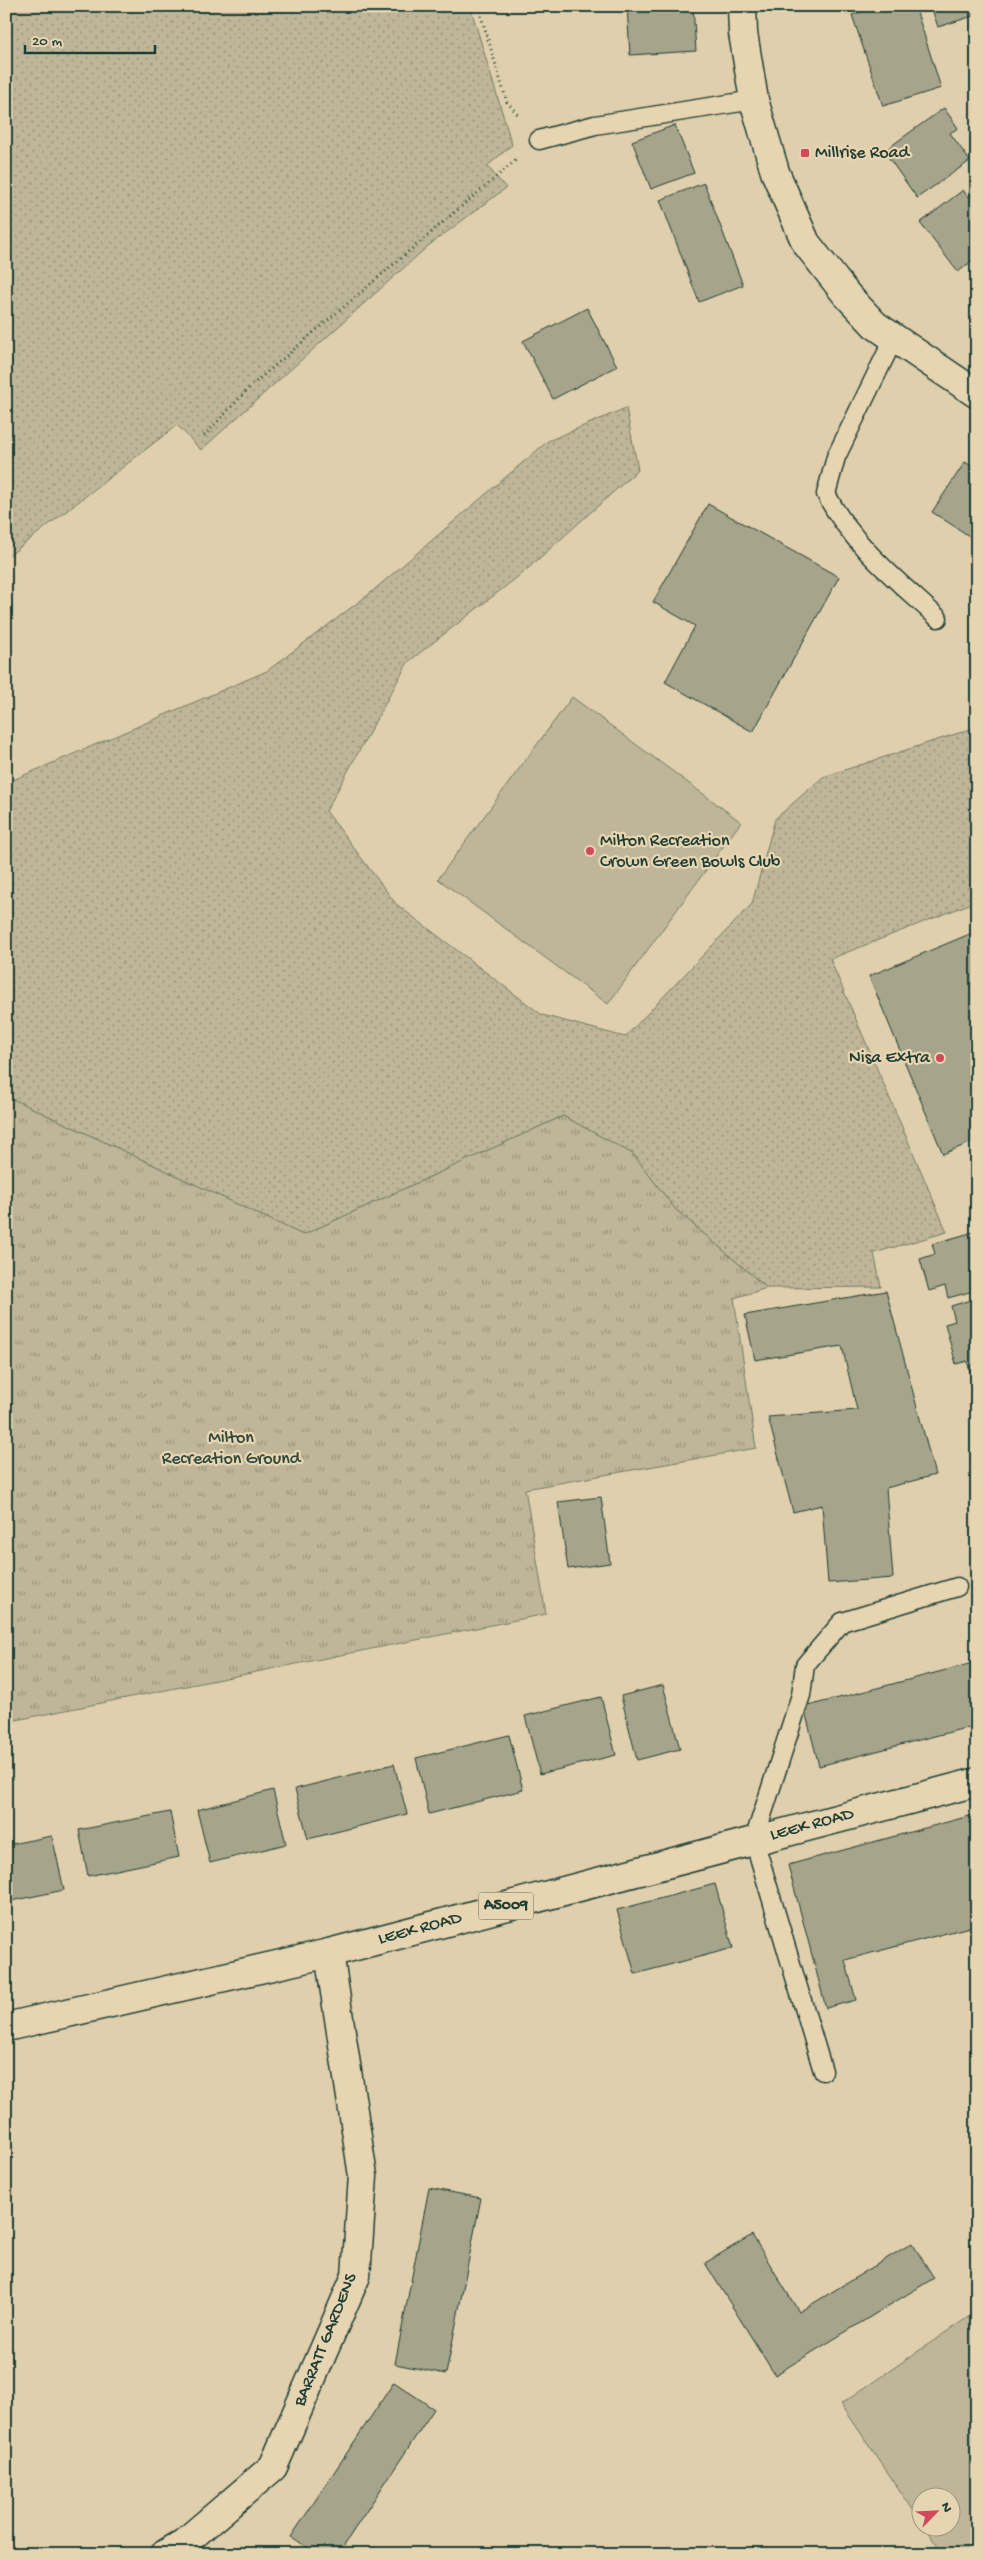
<svg xmlns="http://www.w3.org/2000/svg" width="983" height="2560" viewBox="0 0 983 2560" font-family="'Gochi Hand',sans-serif">
	<style>
		.grass { fill: url(#grass-dots); stroke: #6f7a66 }
		.park { fill: url(#park-tufts); stroke: #6f7a66 }
		.pitch { fill: #bfb699; stroke: #6f7a66 }
		.building { fill: #a6a48a; stroke: #1f3d34 }
		.lines { fill: none; stroke-linecap: round; stroke-linejoin: round }
		.lane-casing { stroke: #1f3d34; stroke-width: 21 }
		.street-casing { stroke: #1f3d34; stroke-width: 31 }
		.secondary-casing { stroke: #1f3d34; stroke-width: 31 }
		.primary-casing { stroke: #1f3d34; stroke-width: 31 }
		.path { stroke: #1f3d34; stroke-width: 3; stroke-dasharray: 1 4; stroke-linecap: butt }
		.lane { stroke: #e7d5b2; stroke-width: 18 }
		.street { stroke: #e7d5b2; stroke-width: 28 }
		.secondary { stroke: #e7d5b2; stroke-width: 28 }
		.primary { stroke: #e7d5b2; stroke-width: 28 }
		.poi-dot { fill: #d1495b; stroke: #e7d5b2; stroke-width: 2 }
		.labels { text-anchor: middle; dominant-baseline: central; stroke-width: 4.5; stroke-linejoin: round; paint-order: stroke }
		.shield { fill: #e7d5b2; stroke: #5b6b5a; stroke-width: 1 }
		.shield-label { font-size: 16px; font-weight: bold; fill: #1f3d34 }
		.poi-label { font-size: 18px; fill: #1f3d34; stroke: #e7d5b2; text-anchor: start }
		.park-label { font-size: 18px; fill: #2f493e; stroke: #e7d5b2 }
		.street-label { font-size: 18px; fill: #1f3d34; stroke: #e7d5b2 }
	</style>
	<defs>
		<pattern id="grass-dots" width="8" height="8" patternUnits="userSpaceOnUse" patternTransform="scale(1.25)"><rect width="8" height="8" fill="#bfb699"/><path d="M2 2h.1M6 6h.1" fill="none" stroke="#9b957e" stroke-width="1.8" stroke-linecap="round"/></pattern>
		<pattern id="park-tufts" width="24" height="20" patternUnits="userSpaceOnUse" patternTransform="scale(1.25)"><rect width="24" height="20" fill="#bfb699"/><path d="M3 7l-1-3M5 7V3M7 7l1-3M15 17l-1-3M17 17v-4M19 17l1-3" fill="none" stroke="#9b957e"/></pattern>
	</defs>
	<rect width="100%" height="100%" fill="#dfcfad"/>
	<filter id="ink" filterUnits="userSpaceOnUse"><feTurbulence type="fractalNoise" baseFrequency=".02" numOctaves="2"/><feDisplacementMap in="SourceGraphic" scale="10" xChannelSelector="R" yChannelSelector="G"/><feConvolveMatrix kernelMatrix="1 2 1 2 8 2 1 2 1" color-interpolation-filters="sRGB"/></filter>
	<g filter="url(#ink)">
		<path class="grass" d="M6 6H470L512 145 487 166 506 188 428 246 201 450 177 425 6 558Z
			M626 408 638 470 524 572 408 662 326 811 396 904 542 1015 625 1037 752 904 775 819 823 777 977 727V901L830 959 947 1232 874 1253 881 1287 767 1288 675 1209 633 1154 563 1116 303 1235 6 1096V783L267 671 368 595 548 441Z"/>
		<path class="park" d="M6 1096 303 1235 563 1116 633 1154 675 1209 767 1288 734 1298 756 1448 525 1489 546 1614 6 1722Z"/>
		<path class="pitch" d="M572 697 741 822 608 1004 438 879Z
			M977 2311V2554H943L925 2528H950V2498H920V2520L841 2404Z"/>
		<path class="building" d="M627 6H693L696 51 630 55Z
			M879 6H915L941 88 883 106 852 15Z
			M931 6H970L973 16 938 27Z
			M944 108 958 128 950 133 970 161 917 198 884 151Z
			M675 125 694 173 651 189 632 141Z
			M704 183 743 285 699 302 660 200Z
			M963 190 968 197 977 191V257L958 272 920 223Z
			M587 308 617 366 553 399 523 341Z
			M965 462 977 469V541L932 512Z
			M708 504 839 577 753 732 665 682 695 626 653 602Z
			M977 931V1140L943 1154 869 976Z
			M977 1231V1290L948 1298 945 1286 929 1291 920 1259 935 1254 932 1244Z
			M886 1291 935 1475 886 1488 893 1578 828 1583 822 1505 793 1512 768 1417 857 1410 842 1346 755 1360 745 1315Z
			M977 1298V1389L975 1390 967 1361 956 1364 945 1324 955 1321 951 1306Z
			M601 1497 610 1563 568 1569 558 1502Z
			M977 1662V1725L819 1766 804 1707Z
			M663 1685 680 1749 637 1760 621 1696Z
			M601 1697 616 1755 540 1774 525 1716Z
			M509 1735 523 1790 429 1814 416 1758Z
			M394 1764 407 1814 308 1839 295 1789Z
			M273 1790 286 1844 210 1863 197 1810Z
			M170 1812 179 1857 88 1876 79 1830Z
			M977 1814V1925L845 1960 856 2000 826 2008 788 1865Z
			M52 1836 64 1890 6 1902V1845Z
			M715 1884 733 1948 635 1974 617 1910Z
			M429 2188 481 2198 446 2374 395 2364Z
			M752 2235 799 2312 912 2243 934 2278 775 2375 705 2263Z
			M394 2382 434 2409 338 2554H316L291 2537Z"/>
		<g class="lines">
			<g class="lane-casing">
				<path id="lane" d="M539 140 595 125 754 100
					M894 338 836 457 826 494C852 545 897 580 938 618
					M823 2071 754 1840 801 1695 805 1665 842 1622 957 1587"/>
			</g>
			<g class="street-casing">
				<path id="street" d="M165 2554 184 2543 273 2467 356 2276 363 2176 329 1953"/>
			</g>
			<g class="secondary-casing">
				<path id="secondary" d="M742 6 743 33 754 100 775 172 806 243 846 294 875 325 977 394"/>
			</g>
			<g class="primary-casing">
				<path id="primary" d="M6 2027 329 1953 977 1782"/>
			</g>
			<path class="path" d="M478 6 507 102 519 116
				M204 436 252 385 516 160"/>
			<use href="#lane" class="lane"/>
			<use href="#street" class="street"/>
			<use href="#secondary" class="secondary"/>
			<use href="#primary" class="primary"/>
		</g>
	</g>
	<g class="poi-dot">
		<rect x="800" y="148" width="10" height="10" rx="2.5"/>
		<circle cx="590" cy="851" r="5"/>
		<circle cx="940" cy="1058" r="5"/>
	</g>
	<g class="labels">
		<rect class="shield" x="478.5" y="1892.5" width="55" height="27" rx="4"/>
		<g class="shield-label">
			<text x="506" y="1906">A5009</text>
		</g>
		<g class="poi-label">
			<text x="815" y="153">Millrise Road</text>
			<text x="600" y="841">Milton Recreation<tspan x="600" dy="21">Crown Green Bowls Club</tspan></text>
			<text x="930" y="1058" text-anchor="end">Nisa Extra</text>
		</g>
		<g class="park-label">
			<text x="231" y="1438">Milton<tspan x="231" dy="21">Recreation Ground</tspan></text>
		</g>
		<g class="street-label">
			<text transform="translate(812 1825) rotate(-15)">LEEK ROAD</text>
			<text transform="translate(420 1929) rotate(-15)">LEEK ROAD</text>
			<text transform="translate(326 2340) rotate(-68)">BARRATT GARDENS</text>
		</g>
	</g>
	<rect width="983" height="2560" fill="none" stroke="#e7d5b2" stroke-width="25"/>
	<rect x="12" y="12" width="958" height="2535" fill="none" stroke="#1f3d34" stroke-width="2" filter="url(#ink)"/>
	<g transform="translate(936 2512) rotate(66)"><circle r="24" fill="#e7d5b2" stroke="#979880"/>
	<path d="M0-4L9 19L0 12L-9 19Z" fill="#d1495b"/>
	<text y="-8" font-size="14" font-weight="bold" text-anchor="middle" fill="#1f3d34">N</text>
	</g>
	<path d="M25 45v8h130v-8" fill="none" stroke="#1f3d34" stroke-width="2.5"/>
	<text x="32" y="45" font-size="15" fill="#1f3d34" stroke="#e7d5b2" stroke-width="4" paint-order="stroke">20 m</text>
</svg>
